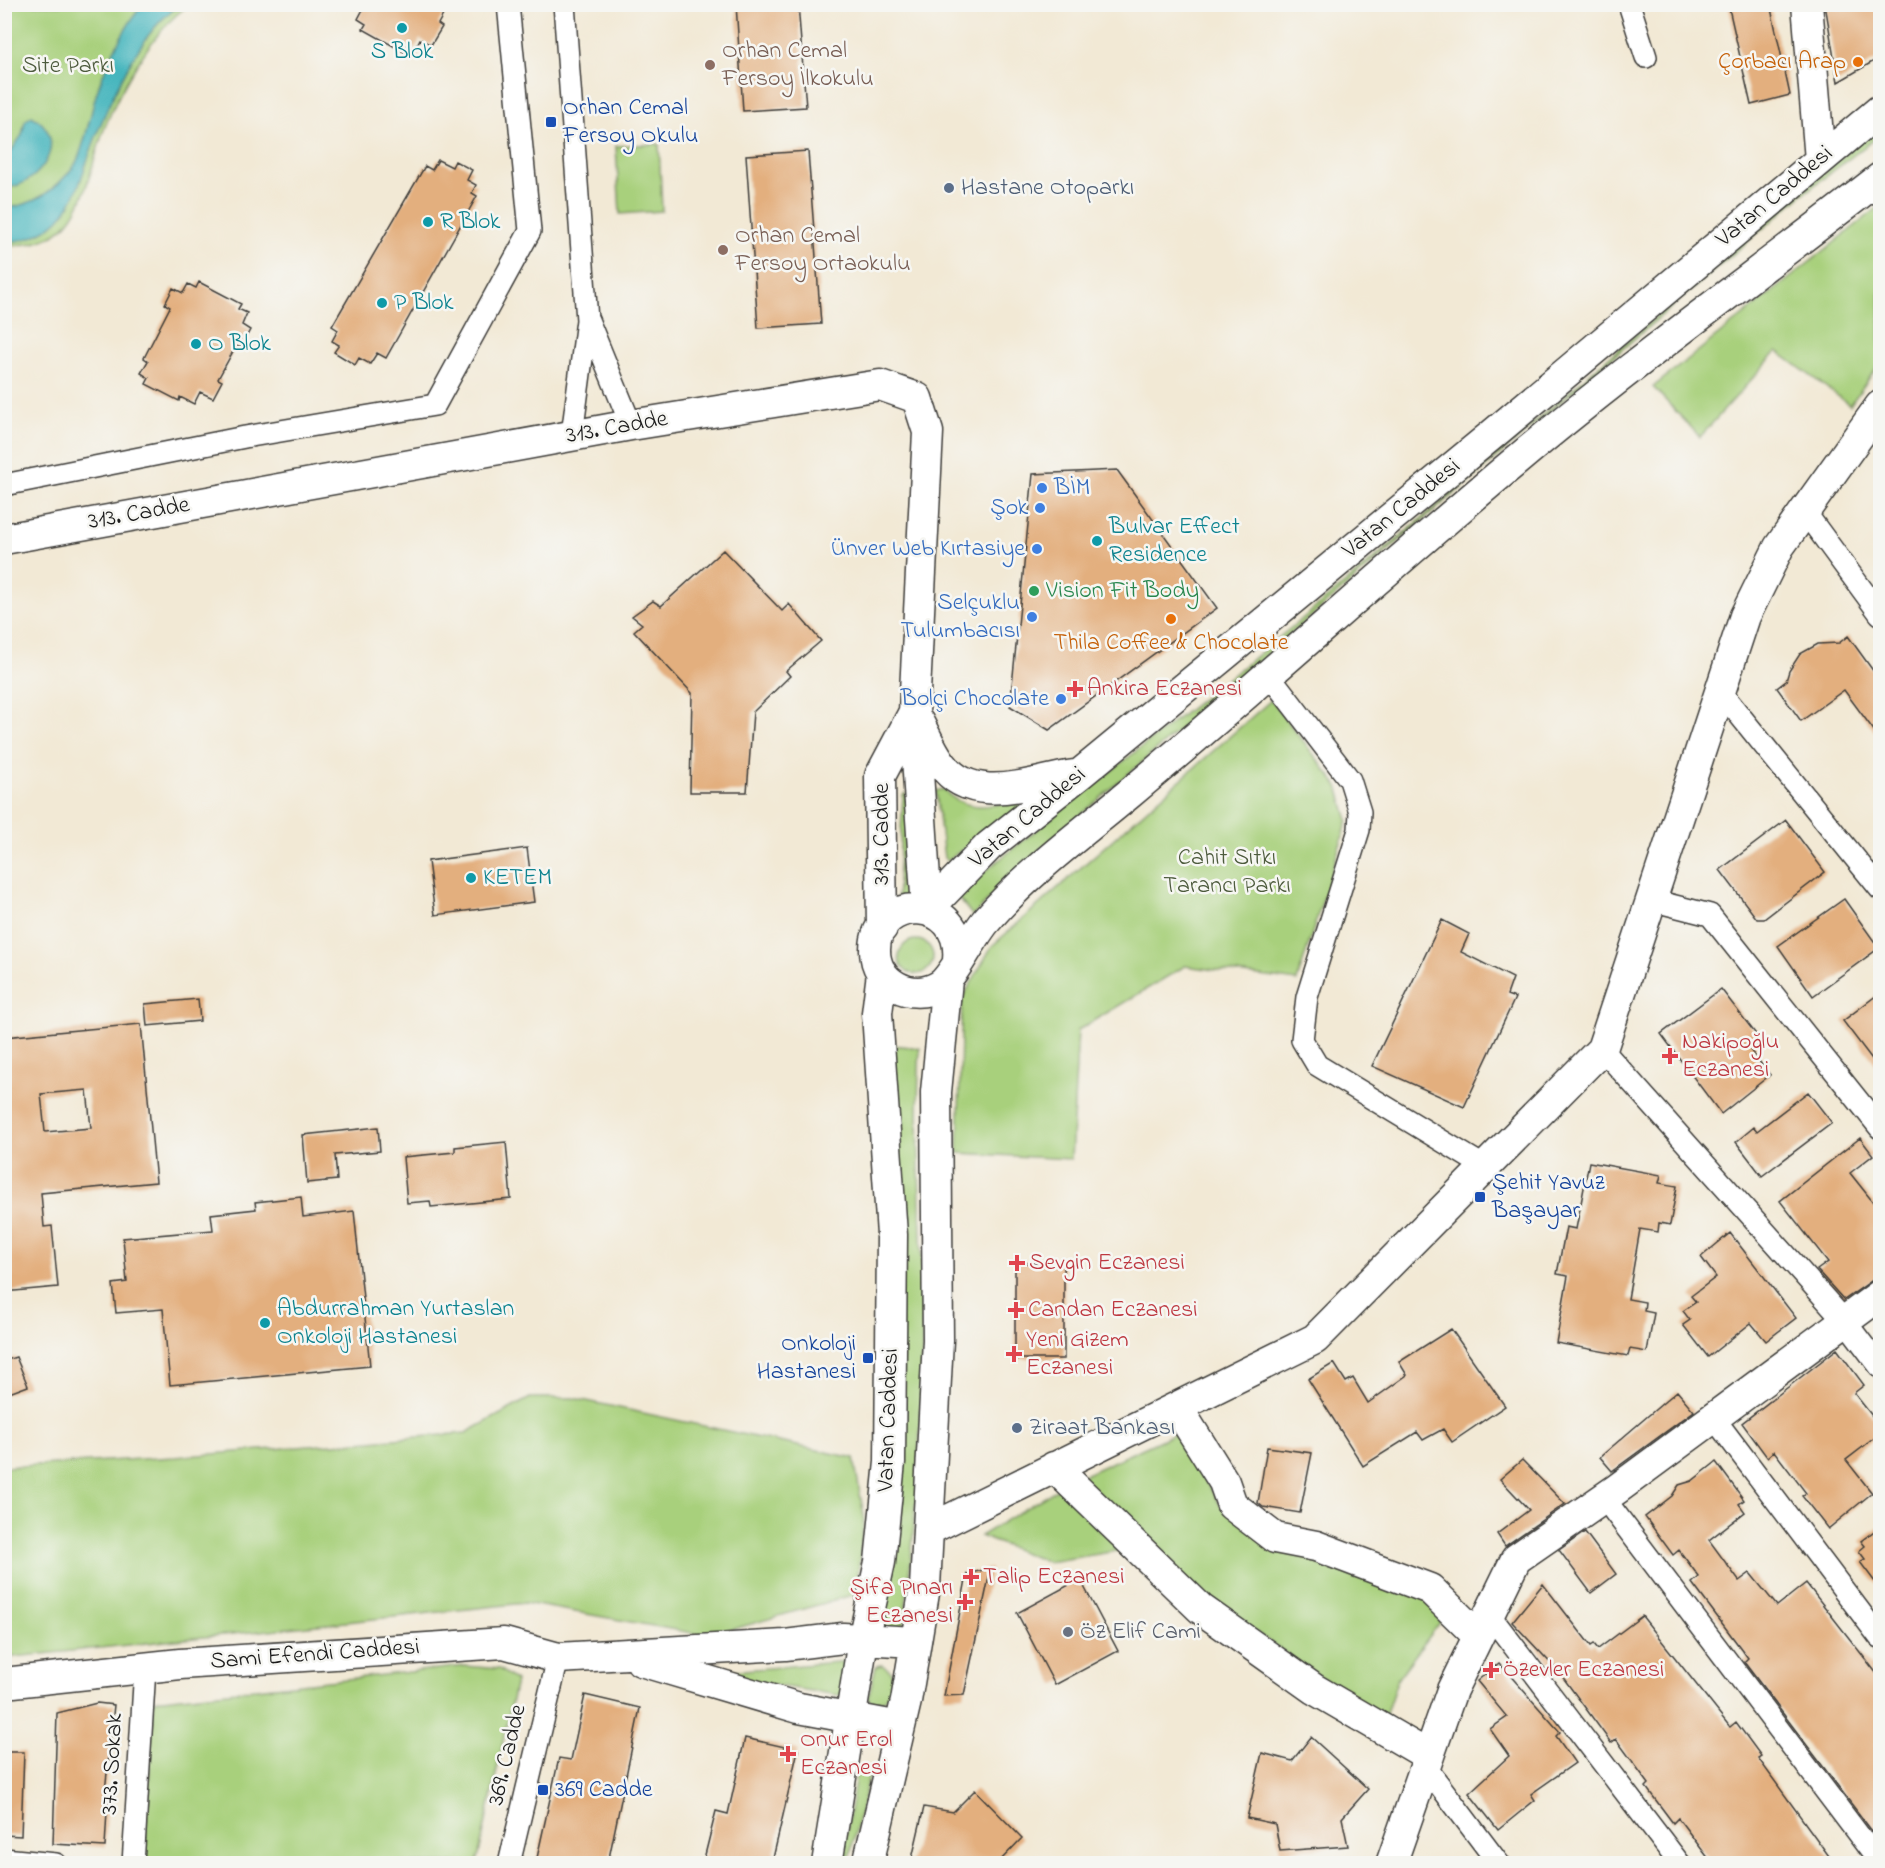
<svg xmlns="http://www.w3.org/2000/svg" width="1885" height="1868" viewBox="0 0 1885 1868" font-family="'Indie Flower',sans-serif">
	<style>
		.green { fill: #a8d07b; stroke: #62764c; stroke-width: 1.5 }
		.water { fill: #45b5bd; stroke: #30686c; stroke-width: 1.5 }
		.building { fill: #e3af7e; fill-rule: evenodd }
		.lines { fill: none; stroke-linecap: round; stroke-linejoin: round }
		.street-casing { stroke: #3c3b38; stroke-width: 24 }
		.secondary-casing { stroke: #3c3b38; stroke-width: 33 }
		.street { stroke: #fff; stroke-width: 21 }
		.secondary { stroke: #fff; stroke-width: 30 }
		.culture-dot { fill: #0f9aa8; stroke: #f6f6f2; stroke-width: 2 }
		.food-dot { fill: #e8710a; stroke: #f6f6f2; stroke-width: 2 }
		.education-dot { fill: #8d6e63; stroke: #f6f6f2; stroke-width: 2 }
		.transit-dot { fill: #1a4fb4; stroke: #f6f6f2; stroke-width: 2 }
		.service-dot { fill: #5c6f8a; stroke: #f6f6f2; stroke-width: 2 }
		.shop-dot { fill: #3f7fe0; stroke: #f6f6f2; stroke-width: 2 }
		.leisure-dot { fill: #2e9e5b; stroke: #f6f6f2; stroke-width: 2 }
		.health-dot { fill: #e0444e; stroke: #f6f6f2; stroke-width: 2 }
		.worship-dot { fill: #6b7280; stroke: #f6f6f2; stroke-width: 2 }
		.labels { text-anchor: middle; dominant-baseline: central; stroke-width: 5; stroke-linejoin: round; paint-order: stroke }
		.education-label { font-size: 24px; fill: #785e54; stroke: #f6f6f2; text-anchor: start }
		.culture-label { font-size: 24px; fill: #0d838f; stroke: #f6f6f2; text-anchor: start }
		.food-label { font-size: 24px; fill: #c56008; stroke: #f6f6f2; text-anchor: end }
		.park-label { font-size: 24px; fill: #4d5b3d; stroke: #f6f6f2 }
		.transit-label { font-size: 24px; fill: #164399; stroke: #f6f6f2; text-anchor: start }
		.service-label { font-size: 24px; fill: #4e5e75; stroke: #f6f6f2; text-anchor: start }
		.street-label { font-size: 24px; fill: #1c1c1c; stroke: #f6f6f2 }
		.shop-label { font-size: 24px; fill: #366cbe; stroke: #f6f6f2; text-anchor: end }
		.leisure-label { font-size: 24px; fill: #27864d; stroke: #f6f6f2; text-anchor: start }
		.health-label { font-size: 24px; fill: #be3a42; stroke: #f6f6f2; text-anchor: start }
		.worship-label { font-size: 24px; fill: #5b616d; stroke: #f6f6f2; text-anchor: start }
	</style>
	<rect width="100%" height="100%" fill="#f6f6f2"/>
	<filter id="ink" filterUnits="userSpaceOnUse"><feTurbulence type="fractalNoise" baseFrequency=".0167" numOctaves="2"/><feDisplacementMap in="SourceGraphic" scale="12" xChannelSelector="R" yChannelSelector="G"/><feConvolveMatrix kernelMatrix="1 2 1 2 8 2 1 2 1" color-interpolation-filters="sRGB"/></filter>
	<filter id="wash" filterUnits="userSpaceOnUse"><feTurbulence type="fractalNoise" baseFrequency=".008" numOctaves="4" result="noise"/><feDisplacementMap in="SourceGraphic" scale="24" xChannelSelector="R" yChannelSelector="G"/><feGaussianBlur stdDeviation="1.35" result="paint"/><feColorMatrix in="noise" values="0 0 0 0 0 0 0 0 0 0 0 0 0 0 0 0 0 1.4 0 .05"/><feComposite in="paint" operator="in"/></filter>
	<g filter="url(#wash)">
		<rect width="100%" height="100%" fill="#f2e9d5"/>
		<path class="green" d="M5 5H189C155 28 120 88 105 127 83 185 85 249 5 245Z
			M1880 125V135L1803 194 1021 866 973 916 956 895C1082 791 1213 694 1338 589 1521 437 1697 277 1880 125Z
			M659 144 662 211 620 214 616 146Z
			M1880 206V363L1850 405 1777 351 1700 437 1653 387Z
			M1271 700 1338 786 1348 820 1297 981 1185 966 1078 1030 1071 1159 958 1153 962 999 992 946Z
			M943 789C971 820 1009 801 1044 791L948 860 944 858 936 791Z
			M906 793 920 891 897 902 903 795Z
			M899 957a17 17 0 1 1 34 0a17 17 0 1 1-34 0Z
			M892 1045 920 1048C915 1132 922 1215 922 1299 923 1409 917 1521 903 1630L880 1627 900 1533 903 1472Z
			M530 1398H573L854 1458 864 1517 856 1594 709 1636 525 1603 5 1658V1467L175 1457 466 1433Z
			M1176 1433 1221 1506 1318 1557 1421 1594 1444 1617 1398 1678 1383 1722 1136 1548 1048 1562 980 1536 1069 1482Z
			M849 1661 844 1696 721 1677V1672Z
			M882 1665 891 1671 894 1684 886 1699 872 1703 868 1698 876 1666Z
			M465 1666 499 1669 516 1681 477 1863H144L154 1700Z
			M857 1769 870 1771 848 1863 841 1864Z"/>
		<path class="water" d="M142 5H181C141 26 106 108 91 150 83 171 78 195 64 213 51 230 27 243 5 241V208C33 206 57 189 74 166 83 154 91 112 96 95 106 63 122 32 142 5Z
			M32 116C71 138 42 185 5 188V160L22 135 25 121Z"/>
		<g id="blocks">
			<path class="building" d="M366 4H449L438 24 442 27 431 45 420 39 415 49 408 45 404 52 363 29 366 24 358 19Z
				M736 4H798L806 107 743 111Z
				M1728 4H1770L1790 95 1751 105Z
				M1825 4H1881V57L1838 82Z
				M808 151 821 324 758 328 746 155Z
				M438 160 452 167 455 161 472 170 467 180 476 185 472 193 477 196 386 358 377 353 370 364 359 358 355 365 334 352 339 345 332 341 338 330 332 326 425 166 432 170Z
				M199 282 241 304 238 309 247 313 242 325 250 330 240 348 236 346 218 379 222 381 213 398 200 392 194 404 180 397 179 401 146 384 149 378 141 373 148 361 144 358 170 307 165 304 173 288 183 293 188 284 196 288Z
				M1117 470 1217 608 1049 730 1010 706 1033 474Z
				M723 550 782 611 789 604 821 641 786 671 790 676 753 712 747 792H690L692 693 634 631 642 624 632 616 653 601 661 606Z
				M1848 636 1874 672 1881 668V740L1844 690 1801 721 1777 688 1786 681 1789 671 1800 654 1818 644 1839 643Z
				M1786 820 1825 872 1764 919H1757L1720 870Z
				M527 848 534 902 435 915 428 861Z
				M1844 899 1879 948 1813 996 1778 946Z
				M1442 920 1469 934 1461 952 1513 978 1507 995 1515 998 1464 1107 1372 1066Z
				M1721 989 1762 1042 1750 1050 1770 1075 1721 1114 1661 1034Z
				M1881 992V1071L1843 1021Z
				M198 999 200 1021 147 1026 145 1004Z
				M141 1024 156 1182 41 1193 44 1227 52 1226 58 1287 4 1292V1037ZM87 1090 91 1128 45 1132 41 1094Z
				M1808 1092 1832 1123 1762 1176 1736 1142 1754 1127 1757 1131Z
				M378 1127 380 1151 335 1155 337 1180 307 1183 303 1135Z
				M1860 1138 1873 1155 1850 1173 1881 1212V1274L1844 1300 1817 1270 1828 1262 1780 1201Z
				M506 1142 511 1199 431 1207 430 1201 407 1203 403 1157 455 1152V1147Z
				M1589 1162 1661 1175 1659 1183 1677 1186 1670 1225 1659 1223 1658 1232 1640 1229 1628 1299 1645 1302 1644 1311 1654 1313 1647 1352 1630 1349 1628 1356 1556 1343 1568 1276 1557 1274 1566 1227 1576 1229Z
				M301 1197 303 1217 354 1211 370 1366 170 1385 163 1309 116 1313 113 1284 127 1282 123 1238 213 1230 211 1214 256 1209 255 1202Z
				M1730 1233 1796 1318 1766 1341 1751 1323 1708 1357 1683 1325 1690 1320 1683 1311 1696 1302 1691 1296 1716 1277 1701 1257Z
				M1015 1263H1064V1359H1015Z
				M1451 1329 1505 1406 1452 1442 1443 1429 1423 1440 1417 1432 1363 1466 1308 1379 1334 1363 1346 1382 1353 1378 1368 1403 1407 1375 1399 1362Z
				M1837 1349 1864 1385 1854 1393 1881 1427V1433L1846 1460 1872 1493 1828 1529 1802 1496 1806 1493 1774 1451 1767 1457 1742 1423Z
				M16 1357 28 1386 4 1395V1361Z
				M1677 1391 1694 1411 1612 1471 1600 1457Z
				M1267 1447 1312 1453 1300 1513 1263 1507 1258 1503Z
				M1522 1460 1565 1504 1505 1546 1497 1534 1529 1510 1500 1479Z
				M1716 1462 1744 1500 1739 1504 1745 1512 1709 1540 1739 1581 1750 1573 1777 1606 1806 1583 1881 1679V1843L1744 1662 1748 1658 1692 1583 1699 1577 1679 1550 1673 1555 1645 1517 1672 1496 1679 1485 1692 1481Z
				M1881 1526V1590L1860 1562 1865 1559 1859 1551 1865 1546 1861 1541Z
				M1585 1532 1616 1574 1591 1593 1559 1550Z
				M991 1568 964 1695 944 1696 967 1574Z
				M1080 1579 1118 1651 1055 1685 1017 1613Z
				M1543 1584 1591 1646 1594 1644 1598 1649 1642 1616 1730 1727 1736 1722 1761 1756 1758 1758 1834 1863H1712L1678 1818 1673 1823 1646 1787 1649 1784 1616 1739 1611 1743 1559 1672 1512 1622Z
				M1499 1663 1560 1732 1556 1736 1575 1763 1531 1794 1535 1800 1498 1830 1469 1793 1509 1756 1490 1729 1507 1717 1477 1681Z
				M585 1695 640 1708 608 1863H562L537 1858 559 1758 571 1760Z
				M97 1703 114 1705 105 1792H108L105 1847 53 1844 57 1713Z
				M1311 1737 1368 1789 1342 1818 1348 1846 1280 1851 1275 1824 1247 1818 1262 1753 1292 1761Z
				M745 1738 798 1750 772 1863H703L716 1811 728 1814Z
				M4 1752H24L21 1836 4 1835Z
				M975 1790 1022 1838 998 1863H911L924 1807 953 1812Z"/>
		</g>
	</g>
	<g filter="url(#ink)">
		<use href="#blocks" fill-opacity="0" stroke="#3c3b38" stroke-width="1.5"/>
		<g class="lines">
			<g class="street-casing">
				<path id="street" d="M564 4 587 320 572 435
					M1629 4 1646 57
					M588 320 631 425
					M4 485 245 437 435 405 530 231 508 4
					M1805 512 1880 614
					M1270 676 1350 780 1360 812 1359 830 1307 997 1302 1040 1317 1065 1485 1167
					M1720 691 1880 889
					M1651 900 1710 915 1880 1128
					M1602 1049 1845 1321 1880 1367
					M1714 1418 1880 1638
					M1604 1498 1880 1863
					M1489 1614 1680 1864
					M1425 1766 1499 1864
					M4 1859 56 1864
					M133 1864 145 1668
					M509 1864 558 1658"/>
			</g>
			<g class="secondary-casing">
				<path id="secondary" d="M1807 4 1820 160
					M4 539 631 425 880 385 917 398 928 432 914 712 927 910
					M919 723C926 736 932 751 941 763 972 808 1032 781 1074 775
					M927 910 989 846 1080 774 1493 434 1880 110
					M882 928 880 776 914 712
					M958 960C964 895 875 893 875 950 875 983 911 1002 939 986 953 978 972 937 986 921 1027 873 1081 834 1130 793 1261 684 1386 569 1517 460 1635 361 1760 272 1880 178
					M1177 1407 1224 1482 1232 1505 1275 1538 1316 1546 1430 1589 1478 1636
					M1054 1467 1201 1609 1314 1689 1429 1756
					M928 1530 1315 1339 1602 1049 1745 616 1779 547 1880 406
					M641 1661 799 1708 900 1727
					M4 1683 180 1664 504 1643 558 1658 785 1645 843 1638 915 1642
					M827 1864 863 1640 880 1562 890 1462 892 1235 877 1013 882 973
					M868 1864 906 1701 925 1587 938 1340 936 1092 947 980
					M1391 1864 1452 1690 1516 1559 1617 1489 1880 1295"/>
			</g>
			<use href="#street" class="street"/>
			<use href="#secondary" class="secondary"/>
		</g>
	</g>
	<g class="culture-dot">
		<circle cx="402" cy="28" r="6"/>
		<circle cx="428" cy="222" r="6"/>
		<circle cx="382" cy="303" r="6"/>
		<circle cx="196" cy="344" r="6"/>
		<circle cx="1097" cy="541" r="6"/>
		<circle cx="471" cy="878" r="6"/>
		<circle cx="265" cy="1323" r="6"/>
	</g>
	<g class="food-dot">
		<circle cx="1858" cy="62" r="6"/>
		<circle cx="1171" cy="619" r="6"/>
	</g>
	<g class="education-dot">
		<circle cx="710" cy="65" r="6"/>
		<circle cx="723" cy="250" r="6"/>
	</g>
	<g class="transit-dot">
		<rect x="545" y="116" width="12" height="12" rx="3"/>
		<rect x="1474" y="1191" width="12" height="12" rx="3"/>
		<rect x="862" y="1352" width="12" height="12" rx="3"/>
		<rect x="537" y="1784" width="12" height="12" rx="3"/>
	</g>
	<g class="service-dot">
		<circle cx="949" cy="188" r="6"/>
		<circle cx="1017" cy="1428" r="6"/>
	</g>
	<g class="shop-dot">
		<circle cx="1042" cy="488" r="6"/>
		<circle cx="1040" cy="508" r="6"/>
		<circle cx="1037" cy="549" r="6"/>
		<circle cx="1032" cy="617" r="6"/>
		<circle cx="1061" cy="699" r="6"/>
	</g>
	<circle class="leisure-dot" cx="1034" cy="591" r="6"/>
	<g class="health-dot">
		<path d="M1072 680h6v6h6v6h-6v6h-6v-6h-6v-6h6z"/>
		<path d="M1667 1047h6v6h6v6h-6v6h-6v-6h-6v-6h6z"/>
		<path d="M1014 1254h6v6h6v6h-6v6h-6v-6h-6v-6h6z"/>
		<path d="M1013 1301h6v6h6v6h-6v6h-6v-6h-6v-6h6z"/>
		<path d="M1011 1345h6v6h6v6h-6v6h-6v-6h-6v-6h6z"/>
		<path d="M968 1568h6v6h6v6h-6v6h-6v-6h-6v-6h6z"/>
		<path d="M962 1593h6v6h6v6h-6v6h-6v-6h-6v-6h6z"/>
		<path d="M1488 1661h6v6h6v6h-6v6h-6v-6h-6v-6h6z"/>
		<path d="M785 1745h6v6h6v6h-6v6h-6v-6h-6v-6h6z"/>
	</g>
	<circle class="worship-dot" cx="1068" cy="1632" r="6"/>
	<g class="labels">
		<g class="education-label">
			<text x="722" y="51">Orhan Cemal<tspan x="722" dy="28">Fersoy İlkokulu</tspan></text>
			<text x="735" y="236">Orhan Cemal<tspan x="735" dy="28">Fersoy Ortaokulu</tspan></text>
		</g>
		<g class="culture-label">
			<text x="402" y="52" text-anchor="middle">S Blok</text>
			<text x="440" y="222">R Blok</text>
			<text x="394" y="303">P Blok</text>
			<text x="208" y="344">O Blok</text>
			<text x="1109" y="527">Bulvar Effect<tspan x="1109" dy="28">Residence</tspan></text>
			<text x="483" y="878">KETEM</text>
			<text x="277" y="1309">Abdurrahman Yurtaslan<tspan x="277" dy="28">Onkoloji Hastanesi</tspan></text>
		</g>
		<g class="food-label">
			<text x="1846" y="62">Çorbacı Arap</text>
			<text x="1171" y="643" text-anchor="middle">Thila Coffee &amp; Chocolate</text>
		</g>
		<g class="park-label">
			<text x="68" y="66">Site Parkı</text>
			<text x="1227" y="858">Cahit Sıtkı<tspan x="1227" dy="28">Tarancı Parkı</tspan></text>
		</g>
		<g class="transit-label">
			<text x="563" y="108">Orhan Cemal<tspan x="563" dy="28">Fersoy Okulu</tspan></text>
			<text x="1492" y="1183">Şehit Yavuz<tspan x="1492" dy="28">Başayar</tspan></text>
			<text x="856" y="1344" text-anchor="end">Onkoloji<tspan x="856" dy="28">Hastanesi</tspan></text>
			<text x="555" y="1790">369 Cadde</text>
		</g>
		<g class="service-label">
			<text x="961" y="188">Hastane Otoparkı</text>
			<text x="1029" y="1428">Ziraat Bankası</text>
		</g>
		<g class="street-label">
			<text transform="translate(1775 197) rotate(-40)">Vatan Caddesi</text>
			<text transform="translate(617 428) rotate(-10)">313. Cadde</text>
			<text transform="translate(1402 509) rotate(-39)">Vatan Caddesi</text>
			<text transform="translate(139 514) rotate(-10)">313. Cadde</text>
			<text transform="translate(1028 818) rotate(-40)">Vatan Caddesi</text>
			<text transform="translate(882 834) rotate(-90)">313. Cadde</text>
			<text transform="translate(889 1420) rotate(-88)">Vatan Caddesi</text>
			<text transform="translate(315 1655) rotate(-4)">Sami Efendi Caddesi</text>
			<text transform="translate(508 1755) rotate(-77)">369. Cadde</text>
			<text transform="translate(113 1764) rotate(-87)">373. Sokak</text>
		</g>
		<g class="shop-label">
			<text x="1054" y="488" text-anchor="start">BİM</text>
			<text x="1028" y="508">Şok</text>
			<text x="1025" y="549">Ünver Web Kırtasiye</text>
			<text x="1020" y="603">Selçuklu<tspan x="1020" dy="28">Tulumbacısı</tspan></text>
			<text x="1049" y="699">Bolçi Chocolate</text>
		</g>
		<g class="leisure-label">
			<text x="1046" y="591">Vision Fit Body</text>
		</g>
		<g class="health-label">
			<text x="1087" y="689">Ankira Eczanesi</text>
			<text x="1682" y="1042">Nakipoğlu<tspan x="1682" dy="28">Eczanesi</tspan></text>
			<text x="1029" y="1263">Sevgin Eczanesi</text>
			<text x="1028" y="1310">Candan Eczanesi</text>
			<text x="1026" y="1340">Yeni Gizem<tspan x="1026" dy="28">Eczanesi</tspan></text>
			<text x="983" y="1577">Talip Eczanesi</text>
			<text x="953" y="1588" text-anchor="end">Şifa Pınarı<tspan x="953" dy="28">Eczanesi</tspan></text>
			<text x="1503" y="1670">Özevler Eczanesi</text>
			<text x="800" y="1740">Onur Erol<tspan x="800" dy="28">Eczanesi</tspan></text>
		</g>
		<g class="worship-label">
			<text x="1080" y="1632">Öz Elif Cami</text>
		</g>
	</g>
	<rect width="1885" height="1868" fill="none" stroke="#f6f6f2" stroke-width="24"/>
</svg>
